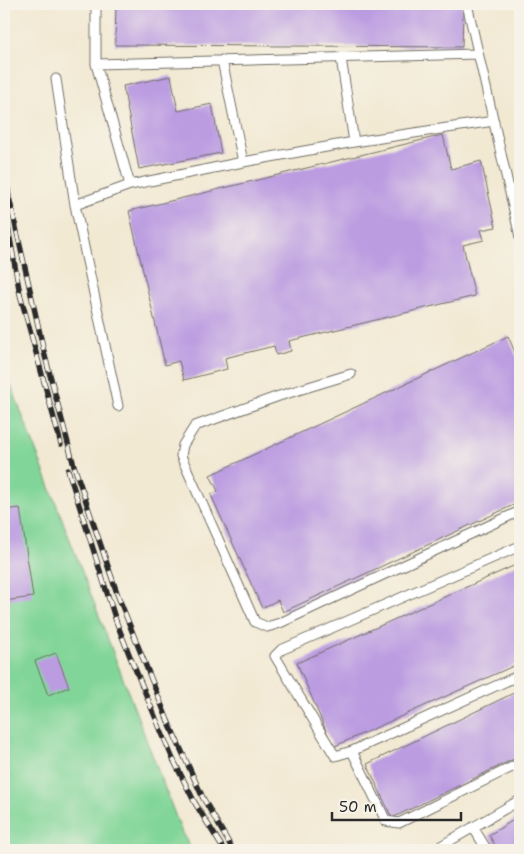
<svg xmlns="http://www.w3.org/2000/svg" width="524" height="854" viewBox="0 0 524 854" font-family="'Shantell Sans',sans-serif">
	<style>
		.green { fill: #81d598; stroke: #568062 }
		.building { fill: #bb9ce1 }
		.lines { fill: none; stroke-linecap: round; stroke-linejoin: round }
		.lane-casing { stroke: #716e66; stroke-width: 11 }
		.lane { stroke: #fff; stroke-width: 9 }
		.rail-casing { stroke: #2b2b2b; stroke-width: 5.5 }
		.rail { stroke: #f7f3e8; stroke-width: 4; stroke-dasharray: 11; stroke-linecap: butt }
	</style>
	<rect width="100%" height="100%" fill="#f7f3e8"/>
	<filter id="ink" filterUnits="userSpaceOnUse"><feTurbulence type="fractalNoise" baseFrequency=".02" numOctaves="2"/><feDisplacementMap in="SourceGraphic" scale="10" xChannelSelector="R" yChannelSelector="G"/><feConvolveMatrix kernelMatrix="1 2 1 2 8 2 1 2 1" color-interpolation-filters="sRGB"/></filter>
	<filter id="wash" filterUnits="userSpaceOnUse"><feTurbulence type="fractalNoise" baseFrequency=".0096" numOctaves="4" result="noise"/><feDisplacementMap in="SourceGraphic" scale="20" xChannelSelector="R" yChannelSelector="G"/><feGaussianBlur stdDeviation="1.12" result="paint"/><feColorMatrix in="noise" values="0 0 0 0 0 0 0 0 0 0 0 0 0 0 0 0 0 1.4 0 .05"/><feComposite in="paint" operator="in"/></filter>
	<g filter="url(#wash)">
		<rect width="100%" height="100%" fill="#f2e9d3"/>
		<path class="green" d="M4 367 182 833 192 850H4Z"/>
		<g id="blocks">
			<path class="building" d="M116 4H461L463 11 462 47 115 45Z
				M171 76 178 111 212 104 221 153 139 169 123 86Z
				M443 135 451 169 481 161 496 227 481 230 484 240 463 245 475 296 289 341 291 351 276 355 274 346 225 358 227 369 184 380 179 361 165 365 129 211Z
				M508 336 520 364V502L283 612 278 600 262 608 211 495 218 491 210 475Z
				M20 508 33 597 4 601V510Z
				M520 563V663L333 747 297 663Z
				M56 653 69 687 48 695 35 661Z
				M520 690V756L392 818 367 764Z
				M520 816V850H498L489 835Z"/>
		</g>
	</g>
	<g filter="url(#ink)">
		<use href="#blocks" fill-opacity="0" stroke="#716e66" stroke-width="1"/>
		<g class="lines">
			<g class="lane-casing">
				<path id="lane" d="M96 4V64L130 185 243 162 354 142 494 121
					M467 4 520 237
					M341 58 354 142
					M222 60 243 162
					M96 64 478 54
					M56 79 75 205 118 406
					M75 205 130 185
					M351 374 279 396 195 426 183 445 181 456 255 622 267 627 280 623 520 511
					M520 546 281 650 275 656 335 756 352 751 520 675
					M352 751 386 821 399 823 520 763
					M473 827 487 850
					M434 850 520 800"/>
			</g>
			<use href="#lane" class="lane"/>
			<g class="rail-casing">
				<path id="rail" d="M4 167 9 197 45 356 74 466 118 596 168 721 203 798 233 850
					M4 205 20 294 61 444
					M68 470 116 621 131 659 172 757 195 803 224 850"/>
			</g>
			<use href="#rail" class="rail"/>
		</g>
	</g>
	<rect width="524" height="854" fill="none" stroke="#f7f3e8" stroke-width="20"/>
	<path d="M332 812v8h129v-8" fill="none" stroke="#2b2b2b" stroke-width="2.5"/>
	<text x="339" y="812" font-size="15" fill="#2b2b2b" stroke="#f7f3e8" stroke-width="4" paint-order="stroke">50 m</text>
</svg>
